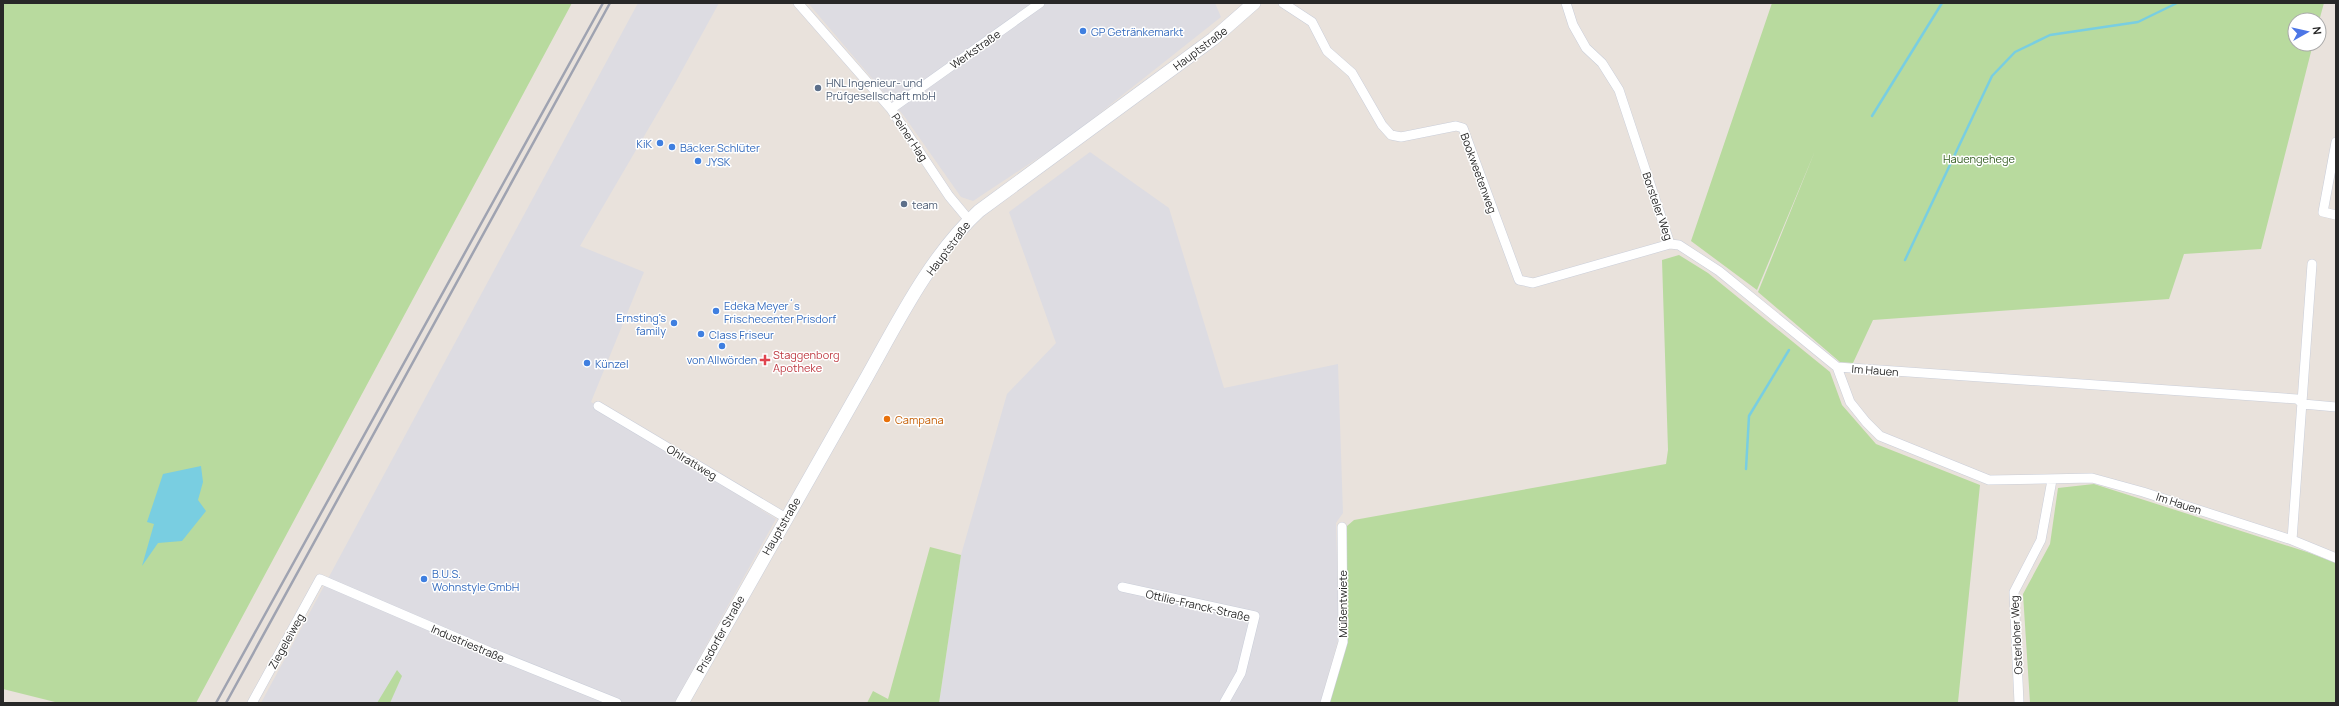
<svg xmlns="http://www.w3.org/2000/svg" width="2339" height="706" viewBox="0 0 2339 706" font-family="Manrope,sans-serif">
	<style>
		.industrial { fill: #dddce2 }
		.green { fill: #b8da9e }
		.water { fill: #79cee1 }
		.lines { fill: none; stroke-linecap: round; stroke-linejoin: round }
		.stream { stroke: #79cee1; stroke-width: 2.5 }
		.street-casing { stroke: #caced9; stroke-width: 10 }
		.secondary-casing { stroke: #caced9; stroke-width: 14 }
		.street { stroke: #fff; stroke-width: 9 }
		.secondary { stroke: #fff; stroke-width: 13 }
		.rail { stroke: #9fa3b1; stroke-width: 2.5 }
		.shop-dot { fill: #3f7fe0; stroke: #fff; stroke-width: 1.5 }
		.service-dot { fill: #5c6f8a; stroke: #fff; stroke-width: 1.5 }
		.health-dot { fill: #e0444e; stroke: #fff; stroke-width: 1.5 }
		.food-dot { fill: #e8710a; stroke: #fff; stroke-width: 1.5 }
		.labels { text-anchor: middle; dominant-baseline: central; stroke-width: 3; stroke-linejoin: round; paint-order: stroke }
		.shop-label { font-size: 11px; fill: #366cbe; stroke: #fff; text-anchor: start }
		.street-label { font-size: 11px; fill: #282828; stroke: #fff }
		.service-label { font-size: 11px; fill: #4e5e75; stroke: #fff; text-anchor: start }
		.park-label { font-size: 11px; fill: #335d21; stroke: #fff }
		.health-label { font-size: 11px; fill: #be3a42; stroke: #fff; text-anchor: start }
		.food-label { font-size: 11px; fill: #c56008; stroke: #fff; text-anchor: start }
	</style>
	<rect width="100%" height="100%" fill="#e9e2dc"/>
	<path class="industrial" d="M638 3H719L674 85 580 246 644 272 591 402 776 519 674 703H261Z
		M808 3H1215L1221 17 1067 139 973 201 961 197 904 116Z
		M1090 152 1169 208 1224 388 1338 364 1343 513 1336 523 1339 636 1320 703H939L961 555 1007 394 1056 343 1009 212Z"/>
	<path class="green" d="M3 3H572L196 703H59L3 689Z
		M1772 3H2324L2319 21 2295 20V44H2313L2261 249 2184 254 2169 299 1873 320 1853 363 1840 362 1758 292 1815 151 1757 290 1691 241Z
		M1679 255 1708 273 1830 372 1842 405 1876 444 1980 485 1958 702 1966 703H1328L1346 642 1347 526 1354 520 1666 464 1668 450 1662 260Z
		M2094 484 2307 552 2336 563V703H2030L2023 594 2050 544 2058 488Z
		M930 547 961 555 939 703H867L873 691 888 699Z
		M397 670 402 676 390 703H377Z"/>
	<path class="water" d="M201 466 203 482 198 500 206 511 182 541 158 543 142 566 154 524 147 522 163 474Z"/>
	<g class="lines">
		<path class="stream" d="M1872 116 1942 3
			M1905 260 1992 76 2015 52 2050 35 2138 22 2177 3
			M1746 469 1749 416 1789 350"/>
		<g class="street-casing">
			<path id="street" d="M798 3 891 109 949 196 969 220
				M1283 3 1312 22 1327 51 1352 73 1382 125 1391 135 1401 137 1456 126 1463 128 1519 280 1533 283 1670 244
				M1566 3 1573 25 1586 48 1602 63 1619 90 1670 244 1679 245 1719 271 1837 367
				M891 109 1040 3
				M2336 142 2323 212 2336 215
				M2312 264 2292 540 2143 492 2092 478 1989 480 1880 436 1866 422 1850 402 1837 367 2297 399 2303 404 2336 407
				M598 406 786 518
				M2292 540 2336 558
				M1122 587 1255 616 1241 673 1224 703
				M252 703 320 579 490 652 617 703
				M1325 703 1343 642 1342 527
				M2019 703 2014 592 2041 540 2052 480"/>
		</g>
		<g class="secondary-casing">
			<path id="secondary" d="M682 703C741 598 800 493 860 389 895 328 927 259 979 211L1213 39 1254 3"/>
		</g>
		<use href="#street" class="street"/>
		<use href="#secondary" class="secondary"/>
		<path class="rail" d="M216 703 603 3
			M226 703 610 3"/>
	</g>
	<g class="shop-dot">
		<circle cx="1083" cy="31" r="4"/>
		<circle cx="660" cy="143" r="4"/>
		<circle cx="672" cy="147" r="4"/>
		<circle cx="698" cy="161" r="4"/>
		<circle cx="716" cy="311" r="4"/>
		<circle cx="674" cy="323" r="4"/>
		<circle cx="701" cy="334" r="4"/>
		<circle cx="722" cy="346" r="4"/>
		<circle cx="587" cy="363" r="4"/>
		<circle cx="424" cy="579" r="4"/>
	</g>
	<g class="service-dot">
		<circle cx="818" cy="88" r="4"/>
		<circle cx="904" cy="204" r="4"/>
	</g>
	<path class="health-dot" d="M763 354h4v4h4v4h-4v4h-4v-4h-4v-4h4z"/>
	<circle class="food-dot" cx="887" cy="419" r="4"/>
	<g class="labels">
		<g class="shop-label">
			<text x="1091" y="31">GP Getränkemarkt</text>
			<text x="652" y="143" text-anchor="end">KiK</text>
			<text x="680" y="147">Bäcker Schlüter</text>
			<text x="706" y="161">JYSK</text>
			<text x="724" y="305">Edeka Meyer´s<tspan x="724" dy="13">Frischecenter Prisdorf</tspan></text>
			<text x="666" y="317" text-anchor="end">Ernsting's<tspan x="666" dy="13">family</tspan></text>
			<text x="709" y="334">Class Friseur</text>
			<text x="722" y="359" text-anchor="middle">von Allwörden</text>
			<text x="595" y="363">Künzel</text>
			<text x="432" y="573">B.U.S.<tspan x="432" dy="13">Wohnstyle GmbH</tspan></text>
		</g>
		<g class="street-label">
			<text transform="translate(1200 48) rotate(-37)">Hauptstraße</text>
			<text transform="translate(975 49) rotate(-35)">Werkstraße</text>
			<text transform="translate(910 137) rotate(56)">Peiner Hag</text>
			<text transform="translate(1479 173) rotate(70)">Bookweetenweg</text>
			<text transform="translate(1658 206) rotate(71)">Borsteler Weg</text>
			<text transform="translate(948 248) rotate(-53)">Hauptstraße</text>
			<text transform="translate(1875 370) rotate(4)">Im Hauen</text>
			<text transform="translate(692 462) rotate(31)">Ohlrattweg</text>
			<text transform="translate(2179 503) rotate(18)">Im Hauen</text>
			<text transform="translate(781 526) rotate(-60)">Hauptstraße</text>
			<text transform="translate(1342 604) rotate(-90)">Müßentwiete</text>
			<text transform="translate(1198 605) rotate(13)">Ottilie-Franck-Straße</text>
			<text transform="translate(720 634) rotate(-61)">Prisdorfer Straße</text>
			<text transform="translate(2016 635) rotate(-93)">Osterloher Weg</text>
			<text transform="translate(286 641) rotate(-61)">Ziegeleiweg</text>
			<text transform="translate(468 643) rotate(23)">Industriestraße</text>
		</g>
		<g class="service-label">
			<text x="826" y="82">HNL Ingenieur- und<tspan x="826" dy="13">Prüfgesellschaft mbH</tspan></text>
			<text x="912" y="204">team</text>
		</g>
		<g class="park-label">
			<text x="1979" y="158">Hauengehege</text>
		</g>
		<g class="health-label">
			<text x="773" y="354">Staggenborg<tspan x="773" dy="13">Apotheke</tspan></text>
		</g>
		<g class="food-label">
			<text x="895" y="419">Campana</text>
		</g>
	</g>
	<rect width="2339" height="706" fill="none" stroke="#282828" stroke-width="8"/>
	<g transform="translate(2307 32) rotate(82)"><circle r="19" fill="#ffffff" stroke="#a9a9a9"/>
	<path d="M0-3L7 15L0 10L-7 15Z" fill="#4c76e6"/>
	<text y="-6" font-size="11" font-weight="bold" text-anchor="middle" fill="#282828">N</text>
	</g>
</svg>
